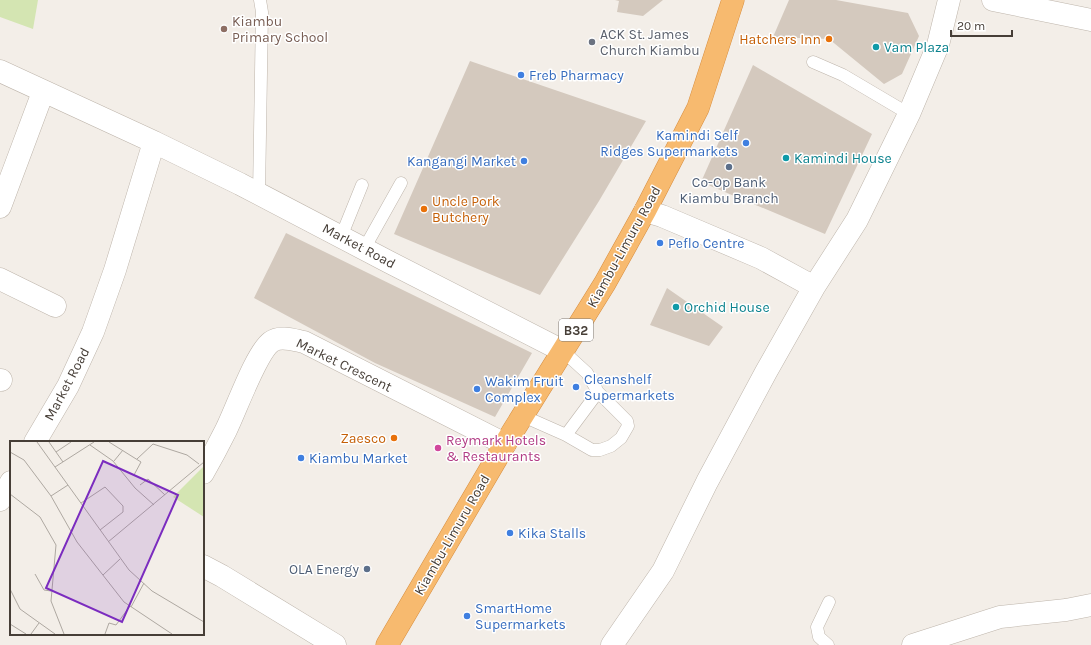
<svg xmlns="http://www.w3.org/2000/svg" width="1091" height="645" viewBox="0 0 1091 645" font-family="Karla,sans-serif">
	<style>
		.green { fill: #d4e5b2 }
		.building { fill: #d4c9be }
		.lines { fill: none; stroke-linecap: round; stroke-linejoin: round }
		.lane-casing { stroke: #beb5ab; stroke-width: 13 }
		.street-casing { stroke: #beb5ab; stroke-width: 23 }
		.highway-casing { stroke: #d68d3f; stroke-width: 23 }
		.lane { stroke: #fff; stroke-width: 12 }
		.street { stroke: #fff; stroke-width: 22 }
		.highway { stroke: #f7ba6f; stroke-width: 22 }
		.education-dot { fill: #8d6e63; stroke: #fff; stroke-width: 1.5 }
		.food-dot { fill: #e8710a; stroke: #fff; stroke-width: 1.5 }
		.worship-dot { fill: #6b7280; stroke: #fff; stroke-width: 1.5 }
		.culture-dot { fill: #0f9aa8; stroke: #fff; stroke-width: 1.5 }
		.shop-dot { fill: #3f7fe0; stroke: #fff; stroke-width: 1.5 }
		.service-dot { fill: #5c6f8a; stroke: #fff; stroke-width: 1.5 }
		.hotel-dot { fill: #d1479c; stroke: #fff; stroke-width: 1.5 }
		.labels { text-anchor: middle; dominant-baseline: central; stroke-width: 3; stroke-linejoin: round; paint-order: stroke }
		.shield { fill: #fff; stroke: #7e7873; stroke-width: 1 }
		.shield-label { font-size: 13px; font-weight: bold; fill: #463e37 }
		.education-label { font-size: 14px; fill: #785e54; stroke: #fff; text-anchor: start }
		.worship-label { font-size: 14px; fill: #5b616d; stroke: #fff; text-anchor: start }
		.food-label { font-size: 14px; fill: #c56008; stroke: #fff; text-anchor: end }
		.culture-label { font-size: 14px; fill: #0d838f; stroke: #fff; text-anchor: start }
		.shop-label { font-size: 14px; fill: #366cbe; stroke: #fff; text-anchor: start }
		.service-label { font-size: 14px; fill: #4e5e75; stroke: #fff }
		.street-label { font-size: 14px; fill: #463e37; stroke: #fff }
		.hotel-label { font-size: 14px; fill: #b23c85; stroke: #fff; text-anchor: start }
		.inset-road { fill: none; stroke: #aea8a1; stroke-width: 1 }
		.view { fill: #7b2cbf; fill-opacity: 0.15; stroke: #7b2cbf; stroke-width: 2 }
		.inset-edge { fill: none; stroke: #463e37; stroke-width: 2 }
	</style>
	<rect width="100%" height="100%" fill="#f3eee8"/>
	<path class="green" d="M0 0H38L33 29 0 17Z"/>
	<path class="building" d="M615 0H663L643 16 617 12 619 1Z
		M789 0H836L908 13 919 36 902 74 884 84 829 39 773 37Z
		M470 61 646 121 599 201 540 295 394 234Z
		M753 65 872 134 825 234 701 182Z
		M286 233 532 353 495 417 375 363 254 298Z
		M667 288 723 327 709 346 650 325Z"/>
	<g class="lines">
		<g class="lane-casing">
			<path id="lane" d="M813 62 843 75 909 114
				M259 194 262 12 260 0
				M341 237 362 185
				M364 249 401 183
				M523 416 566 435 592 450H600L611 446 621 438 628 426 627 421 598 392 587 373 563 351
				M566 435 598 392
				M828 645 819 637 817 627 829 602"/>
		</g>
		<g class="street-casing">
			<path id="street" d="M993 0 1091 20
				M0 71 154 142 240 184 389 262 563 351
				M0 207 43 92
				M645 211 662 216 761 258 814 287
				M0 279 55 306
				M0 380H1
				M35 442 68 386 93 332 115 270 154 142
				M203 473C211 459 219 444 226 430 236 410 256 353 271 342 280 335 294 340 304 342L505 444
				M0 500 11 482
				M203 566 222 576 335 645
				M612 645 663 571 707 482 766 372 814 287 857 220 909 114 938 45 949 0
				M913 645 1000 617 1066 610 1091 605"/>
		</g>
		<g class="highway-casing">
			<path id="highway" d="M387 645 505 444 605 283 645 211 698 108 733 0"/>
		</g>
		<use href="#lane" class="lane"/>
		<use href="#street" class="street"/>
		<use href="#highway" class="highway"/>
	</g>
	<circle class="education-dot" cx="224" cy="29" r="4"/>
	<g class="food-dot">
		<circle cx="829" cy="39" r="4"/>
		<circle cx="424" cy="209" r="4"/>
		<circle cx="394" cy="438" r="4"/>
	</g>
	<circle class="worship-dot" cx="592" cy="42" r="4"/>
	<g class="culture-dot">
		<circle cx="876" cy="47" r="4"/>
		<circle cx="786" cy="158" r="4"/>
		<circle cx="676" cy="307" r="4"/>
	</g>
	<g class="shop-dot">
		<circle cx="521" cy="75" r="4"/>
		<circle cx="746" cy="143" r="4"/>
		<circle cx="524" cy="161" r="4"/>
		<circle cx="660" cy="243" r="4"/>
		<circle cx="576" cy="387" r="4"/>
		<circle cx="477" cy="389" r="4"/>
		<circle cx="301" cy="458" r="4"/>
		<circle cx="510" cy="533" r="4"/>
		<circle cx="467" cy="616" r="4"/>
	</g>
	<g class="service-dot">
		<circle cx="729" cy="167" r="4"/>
		<circle cx="367" cy="569" r="4"/>
	</g>
	<circle class="hotel-dot" cx="438" cy="448" r="4"/>
	<g class="labels">
		<rect class="shield" x="559" y="319" width="34" height="22" rx="3"/>
		<g class="shield-label">
			<text x="576" y="330">B32</text>
		</g>
		<g class="education-label">
			<text x="232" y="21">Kiambu<tspan x="232" dy="16">Primary School</tspan></text>
		</g>
		<g class="worship-label">
			<text x="600" y="34">ACK St. James<tspan x="600" dy="16">Church Kiambu</tspan></text>
		</g>
		<g class="food-label">
			<text x="821" y="39">Hatchers Inn</text>
			<text x="432" y="201" text-anchor="start">Uncle Pork<tspan x="432" dy="16">Butchery</tspan></text>
			<text x="386" y="438">Zaesco</text>
		</g>
		<g class="culture-label">
			<text x="884" y="47">Vam Plaza</text>
			<text x="794" y="158">Kamindi House</text>
			<text x="684" y="307">Orchid House</text>
		</g>
		<g class="shop-label">
			<text x="529" y="75">Freb Pharmacy</text>
			<text x="738" y="135" text-anchor="end">Kamindi Self<tspan x="738" dy="16">Ridges Supermarkets</tspan></text>
			<text x="516" y="161" text-anchor="end">Kangangi Market</text>
			<text x="668" y="243">Peflo Centre</text>
			<text x="584" y="379">Cleanshelf<tspan x="584" dy="16">Supermarkets</tspan></text>
			<text x="485" y="381">Wakim Fruit<tspan x="485" dy="16">Complex</tspan></text>
			<text x="309" y="458">Kiambu Market</text>
			<text x="518" y="533">Kika Stalls</text>
			<text x="475" y="608">SmartHome<tspan x="475" dy="16">Supermarkets</tspan></text>
		</g>
		<g class="service-label">
			<text x="729" y="182">Co-Op Bank<tspan x="729" dy="16">Kiambu Branch</tspan></text>
			<text x="359" y="569" text-anchor="end">OLA Energy</text>
		</g>
		<g class="street-label">
			<text transform="translate(359 246) rotate(28)">Market Road</text>
			<text transform="translate(624 247) rotate(-61)">Kiambu-Limuru Road</text>
			<text transform="translate(344 365) rotate(26)">Market Crescent</text>
			<text transform="translate(67 384) rotate(-62)">Market Road</text>
			<text transform="translate(452 535) rotate(-60)">Kiambu-Limuru Road</text>
		</g>
		<g class="hotel-label">
			<text x="446" y="440">Reymark Hotels<tspan x="446" dy="16">&amp; Restaurants</tspan></text>
		</g>
	</g>
	<g transform="translate(10 441)">
		<rect width="194" height="194" fill="#f3eee8"/>
		<path d="M194 25V76L163 56Z" fill="#d4e5b2"/>
		<path class="inset-road" d="M27 1 119 129 142 150 194 181M39 1 53 21M99 1 131 21 124 34M80 4 103 20 125 47 144 64M0 11 14 19 41 55M46 11 61 1M127 18 143 3 177 14 189 23M104 20 113 9M45 26 84 1M58 44 41 55 67 101 114 161 162 193M130 44 138 38 155 54M0 53 30 76 46 104 41 160 54 193M71 62 95 46 113 65V71L90 89M98 101 194 21M25 133 34 149 41 150M93 134 110 118M0 148 10 168 45 193M121 166 134 142M0 183 16 193M21 193 29 182M95 193 99 182 106 184 120 165"/>
		<path class="view" d="M93 20 168 54 112 181 36 147Z"/>
		<rect width="194" height="194" class="inset-edge"/>
	</g>
	<path d="M951 30v6h61v-6" fill="none" stroke="#463e37" stroke-width="2"/>
	<text x="957" y="30" font-size="12" fill="#463e37" stroke="#ffffff" stroke-width="3" paint-order="stroke">20 m</text>
</svg>
